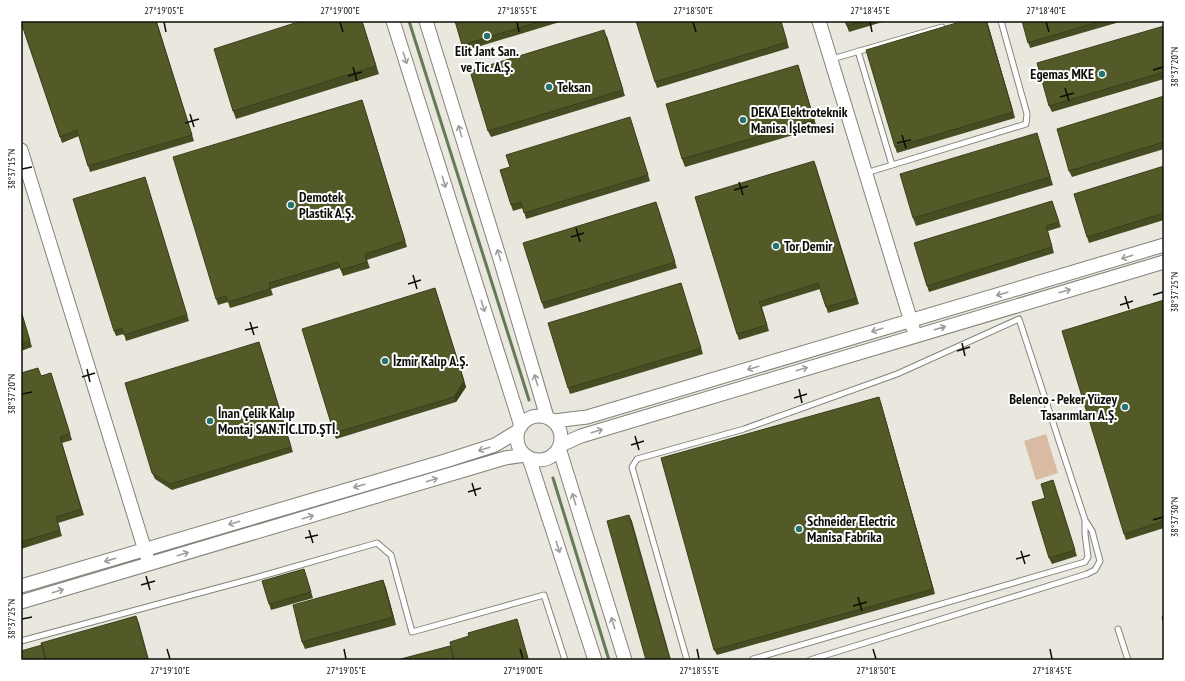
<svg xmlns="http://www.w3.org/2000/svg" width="1185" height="681" viewBox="0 0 1185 681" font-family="'PT Sans Narrow',sans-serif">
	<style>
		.green { fill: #d9baa3 }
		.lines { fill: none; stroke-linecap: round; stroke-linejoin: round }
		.stream { stroke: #647a58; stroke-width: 3 }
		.service-casing { stroke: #838279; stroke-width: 7 }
		.tertiary-casing { stroke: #838279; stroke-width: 15 }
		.service { stroke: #fff; stroke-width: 5 }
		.tertiary { stroke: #fff; stroke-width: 13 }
		.wall { fill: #474d22 }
		.shaded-wall { fill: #3a3f1c }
		.building { fill: #535a28; stroke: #3a3f1c }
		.oneway { stroke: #9e9e9d }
		.ticks { fill: none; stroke: #0d0d09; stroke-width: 1.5 }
		.poi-dot { fill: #27716e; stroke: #fff; stroke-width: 1.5 }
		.labels { text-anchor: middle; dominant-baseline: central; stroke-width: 4; stroke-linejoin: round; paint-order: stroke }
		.poi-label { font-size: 14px; font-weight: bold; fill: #0d0d09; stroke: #fff; text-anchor: start }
		.neatline { fill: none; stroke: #0d0d09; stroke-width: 1.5 }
		.ticks-label { font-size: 10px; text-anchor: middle; fill: #0d0d09 }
	</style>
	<rect width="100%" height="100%" fill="#eae8de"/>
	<path class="green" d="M1046 434 1058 473 1036 480 1024 441Z"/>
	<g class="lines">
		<path class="stream" d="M409 21 529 400
			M553 478 609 660"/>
		<g class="service-casing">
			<path id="service" d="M858 51 892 165
				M832 59 942 27
				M866 173 1026 124 1027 114 1001 21
				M1118 629 1128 660
				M21 641 255 578 377 543 391 555 412 632 544 595 565 660
				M753 659 1085 562 1088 557 1085 534V520
				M687 660 632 467 637 459 744 429 897 374 1019 319 1085 520 1092 531 1100 561 1095 570 1087 574 810 660"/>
		</g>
		<g class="tertiary-casing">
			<path id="tertiary" d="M393 21 521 426
				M426 21 500 259 547 417
				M819 21 913 328
				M21 150 147 557
				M517 438a22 22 0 1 1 44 0a22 22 0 1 1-44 0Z
				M554 421 587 417 1164 245
				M561 445 581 436 1164 262
				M559 448 625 660
				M528 457 531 464 595 660
				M21 586 445 461 495 445 518 431
				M21 602 505 458 525 455"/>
		</g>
		<use href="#service" class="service"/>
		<use href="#tertiary" class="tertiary"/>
	</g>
	<path class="wall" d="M25 21H159L157 22 194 141 90 172 79 136 62 143 21 22Z
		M362 21 379 74 236 119 233 111Z
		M455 21H563L464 51Z
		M781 21 789 48 657 88 655 82Z
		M845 21H886L849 32Z
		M963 21H987L1015 118 897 153 895 147Z
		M1022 21H1123L1030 48Z
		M1164 26V79L1052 112 1049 106Z
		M607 36 625 96 491 137 488 131Z
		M798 65 817 128 685 167 682 159Z
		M1164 96V149L1072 177 1069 171Z
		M364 106 407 247 367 260 370 268 343 276 340 268 271 289 273 295 230 308 228 302 218 305 216 299Z
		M632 123 650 181 526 219 523 208 513 211 511 205 510 167Z
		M1037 133 1053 185 916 226 913 218Z
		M816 166 859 304 828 313 820 289 762 307 769 331 739 340 737 334Z
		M1164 166V220L1089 243 1087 237Z
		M145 177 189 321 126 341 124 334 116 336 114 331Z
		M1052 201 1061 227 1048 231 1054 253 929 292 927 286Z
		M658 208 677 268 544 309 542 303Z
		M681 283 703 354 570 394 568 388Z
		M435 288 466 387 456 402 336 439 334 433Z
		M1164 300V528L1126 540 1124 534Z
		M21 310 32 347 21 351Z
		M261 348 293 452 172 490 155 479 152 473Z
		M21 373 41 376 51 373 72 440 62 443 84 515 58 523 62 536 21 549Z
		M881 403 935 594 717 655 714 650Z
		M1055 486 1077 556 1052 564 1049 558 1045 498Z
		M304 569 313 598 271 610 269 604Z
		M383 580 386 588 396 625 305 649 302 642Z"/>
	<path class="shaded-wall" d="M986 21H987L1015 118 1013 112Z
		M362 100 364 106 407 247 405 241Z
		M435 288 466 387 456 402 454 397Z
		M879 397 881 403 935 594 933 589Z
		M629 515 632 521 671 660H670Z
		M383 580 386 588 396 625 393 617Z
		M136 616 139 623 149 660H148Z
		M517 619 519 625 529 660H528Z"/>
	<path class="building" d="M25 21H156L192 135 88 166 77 130 60 137 21 22Z
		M301 21H362L376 66 233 111 214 49Z
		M455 21H542L462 45Z
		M636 21H781L787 42 655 82Z
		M845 21H864L847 26Z
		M963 21H986L1013 112 895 147 866 50Z
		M1022 21H1101L1028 43Z
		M1164 26V72L1049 106 1037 63Z
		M604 30 623 90 488 131 470 71Z
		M798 65 814 120 682 159 666 104Z
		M1164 96V142L1069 171 1057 129Z
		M362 100 405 241 365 254 367 262 341 270 338 262 269 283 270 289 228 302 226 296 216 299 173 157Z
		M630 117 648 175 524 213 521 202 511 205 500 170 510 167 506 155Z
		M1037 133 1050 177 913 218 900 174Z
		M814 161 856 298 826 307 818 283 759 302 767 325 737 334 695 197Z
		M1164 166V213L1087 237 1074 194Z
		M145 177 187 315 124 335 122 328 114 331 73 199Z
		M1052 201 1059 222 1046 226 1052 247 927 286 914 243Z
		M656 202 675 262 542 303 523 243Z
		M681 283 701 348 568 388 548 323Z
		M435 288 464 381 454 397 334 433 302 329Z
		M1164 300V521L1124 534 1062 331Z
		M21 311 30 341 21 344Z
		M259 342 291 447 170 484 152 473 125 383Z
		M38 368 41 376 51 373 70 434 60 437 81 509 56 517 60 530 21 542V373Z
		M879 397 933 589 714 650 661 458Z
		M1053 480 1075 550 1049 558 1032 502 1045 498 1041 484Z
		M629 515 670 660H646L607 521Z
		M304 569 311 592 269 604 262 581Z
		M383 580 393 617 302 642 293 605Z
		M136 616 148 660H46L41 643Z
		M1164 616V624L1162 617Z
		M517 619 528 660H454L451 648 450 642 469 636 468 633Z
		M42 645 46 660H21V651Z
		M450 646 454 660H397Z"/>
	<defs><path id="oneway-shaft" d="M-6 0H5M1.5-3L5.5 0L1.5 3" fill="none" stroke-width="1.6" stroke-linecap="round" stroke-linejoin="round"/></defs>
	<g class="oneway">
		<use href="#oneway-shaft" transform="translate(405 58) rotate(72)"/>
		<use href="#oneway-shaft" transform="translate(460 131) rotate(-107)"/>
		<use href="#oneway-shaft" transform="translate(444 182) rotate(73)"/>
		<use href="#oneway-shaft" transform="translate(499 255) rotate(-107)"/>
		<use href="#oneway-shaft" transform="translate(1127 257) rotate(163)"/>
		<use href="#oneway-shaft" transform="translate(1065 291) rotate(-17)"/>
		<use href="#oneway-shaft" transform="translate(1002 294) rotate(164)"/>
		<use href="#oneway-shaft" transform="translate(483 306) rotate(73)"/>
		<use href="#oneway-shaft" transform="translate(940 328) rotate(-16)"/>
		<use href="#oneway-shaft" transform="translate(877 330) rotate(163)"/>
		<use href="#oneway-shaft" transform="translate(753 368) rotate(163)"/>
		<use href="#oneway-shaft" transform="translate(802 369) rotate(-17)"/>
		<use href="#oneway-shaft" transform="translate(536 380) rotate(-107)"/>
		<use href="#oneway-shaft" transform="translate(597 431) rotate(-17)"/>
		<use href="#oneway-shaft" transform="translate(484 449) rotate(162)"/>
		<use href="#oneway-shaft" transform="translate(432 480) rotate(-17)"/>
		<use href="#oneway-shaft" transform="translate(359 486) rotate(164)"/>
		<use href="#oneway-shaft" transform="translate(574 499) rotate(-107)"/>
		<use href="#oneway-shaft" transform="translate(308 517) rotate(-17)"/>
		<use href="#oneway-shaft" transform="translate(234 523) rotate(163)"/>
		<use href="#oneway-shaft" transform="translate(558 547) rotate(72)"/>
		<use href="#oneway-shaft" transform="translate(183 554) rotate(-17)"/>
		<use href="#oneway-shaft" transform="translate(110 560) rotate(164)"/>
		<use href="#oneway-shaft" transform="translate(58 591) rotate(-17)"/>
		<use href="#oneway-shaft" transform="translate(613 623) rotate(-107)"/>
	</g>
	<path class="ticks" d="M164 22 166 32M340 22 343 32M517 22 519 32M693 22 696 32M870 22 872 32M1046 22 1049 32M353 67 357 81M1153 70 1163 67M348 76 362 72M1065 88 1069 101M1060 97 1074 93M190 114 194 127M185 123 199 119M902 135 906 148M897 143 911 140M22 169 32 167M739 182 743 195M734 190 748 186M576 228 580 242M571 237 584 233M413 275 417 289M408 284 421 280M1153 295 1163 292M1125 296 1129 309M1120 305 1133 301M250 322 254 335M245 330 258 327M962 343 965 356M957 351 970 347M87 369 90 382M82 377 95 373M799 389 802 403M22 394 32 392M794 398 807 394M635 436 639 450M631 445 644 441M472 483 476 496M468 492 481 488M1153 520 1163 517M309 530 313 543M305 538 318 535M1021 551 1025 564M1016 559 1030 555M146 576 150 590M141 585 155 581M858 597 862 611M853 606 867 602M22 619 32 617M167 649 170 659M344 649 346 659M520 649 523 659M697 649 699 659M873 649 876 659M1050 649 1052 659"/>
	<g class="poi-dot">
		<circle cx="487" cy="36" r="4"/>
		<circle cx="1102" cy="74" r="4"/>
		<circle cx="549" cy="87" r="4"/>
		<circle cx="743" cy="120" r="4"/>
		<circle cx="291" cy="205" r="4"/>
		<circle cx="776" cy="246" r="4"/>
		<circle cx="385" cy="361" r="4"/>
		<circle cx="1125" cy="407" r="4"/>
		<circle cx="210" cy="421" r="4"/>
		<circle cx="799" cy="529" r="4"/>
	</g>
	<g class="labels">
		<g class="poi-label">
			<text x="487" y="51" text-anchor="middle">Elit Jant San.<tspan x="487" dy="16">ve Tic. A.Ş.</tspan></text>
			<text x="1094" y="74" text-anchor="end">Egemas MKE</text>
			<text x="557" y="87">Teksan</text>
			<text x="751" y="112">DEKA Elektroteknik<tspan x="751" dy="16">Manisa İşletmesi</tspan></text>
			<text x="299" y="197">Demotek<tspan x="299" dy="16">Plastik A.Ş.</tspan></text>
			<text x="784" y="246">Tor Demir</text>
			<text x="393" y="361">İzmir Kalıp A.Ş.</text>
			<text x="1117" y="399" text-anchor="end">Belenco - Peker Yüzey<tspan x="1117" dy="16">Tasarımları A.Ş.</tspan></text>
			<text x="218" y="413">İnan Çelik Kalıp<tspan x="218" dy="16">Montaj SAN.TİC.LTD.ŞTİ.</tspan></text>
			<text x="807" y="521">Schneider Electric<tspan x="807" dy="16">Manisa Fabrika</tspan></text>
		</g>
	</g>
	<rect width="1185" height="681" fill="none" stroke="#ffffff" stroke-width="44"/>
	<rect x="22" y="22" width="1141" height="637" class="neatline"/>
	<g class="ticks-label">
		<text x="164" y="14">27°19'05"E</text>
		<text x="340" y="14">27°19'00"E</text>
		<text x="517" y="14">27°18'55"E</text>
		<text x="693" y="14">27°18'50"E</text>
		<text x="870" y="14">27°18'45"E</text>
		<text x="1046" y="14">27°18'40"E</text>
		<text transform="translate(1174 67) rotate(-90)" y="4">38°37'20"N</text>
		<text transform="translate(11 169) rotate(-90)" y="4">38°37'15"N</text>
		<text transform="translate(1174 292) rotate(-90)" y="4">38°37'25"N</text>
		<text transform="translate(11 394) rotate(-90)" y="4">38°37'20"N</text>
		<text transform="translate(1174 517) rotate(-90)" y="4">38°37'30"N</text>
		<text transform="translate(11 619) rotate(-90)" y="4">38°37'25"N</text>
		<text x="170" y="674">27°19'10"E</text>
		<text x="346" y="674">27°19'05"E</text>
		<text x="523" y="674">27°19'00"E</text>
		<text x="699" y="674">27°18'55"E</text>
		<text x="876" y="674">27°18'50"E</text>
		<text x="1052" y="674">27°18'45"E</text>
	</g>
</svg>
